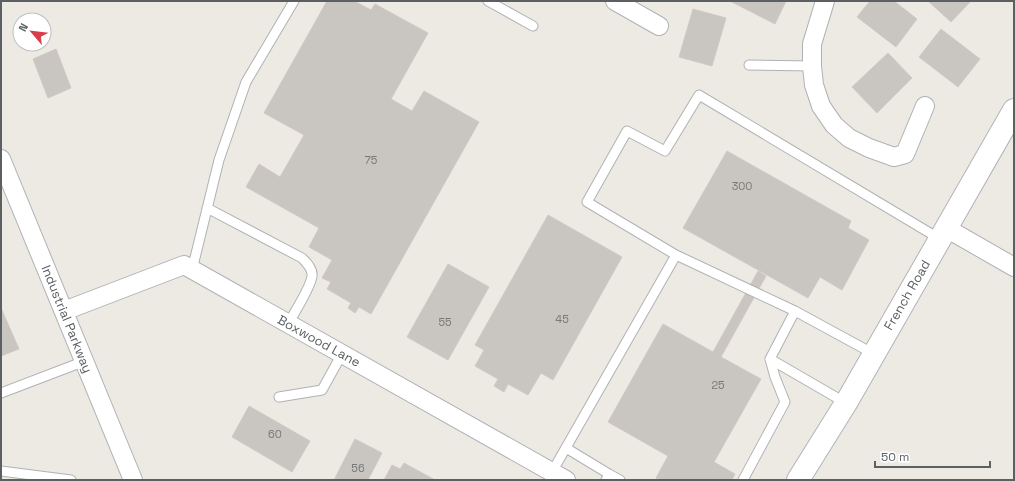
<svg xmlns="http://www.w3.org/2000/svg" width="1015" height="481" viewBox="0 0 1015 481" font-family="'Space Grotesk',sans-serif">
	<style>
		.building { fill: #c9c5c0; stroke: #d1cac3 }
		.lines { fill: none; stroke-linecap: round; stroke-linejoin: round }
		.service-casing { stroke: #afb2b5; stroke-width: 11 }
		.minor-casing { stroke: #afb2b5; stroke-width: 20 }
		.secondary-casing { stroke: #b0b4b8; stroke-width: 24 }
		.service { stroke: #fff; stroke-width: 9 }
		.minor { stroke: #fff; stroke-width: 18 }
		.secondary { stroke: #fff; stroke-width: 22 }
		.labels { text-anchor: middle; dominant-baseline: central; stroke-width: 3; stroke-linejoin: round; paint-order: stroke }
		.number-label { font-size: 11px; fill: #77797a }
		.street-label { font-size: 13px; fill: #5c6063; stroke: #fff }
	</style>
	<rect width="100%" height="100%" fill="#edeae4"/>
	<path class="building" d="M327 1H354L371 10 375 4 428 33 391 99 412 111 424 91 479 122 371 314 359 307 355 313 348 308 351 303 327 289 331 282 322 278 332 260 309 247 319 228 246 187 259 164 280 177 304 135 264 113Z
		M730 1H786L775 24Z
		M870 1H894L917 19 896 47 857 17Z
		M928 1H971L951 22Z
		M693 9 726 18 712 66 679 57Z
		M941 29 980 59 958 87 919 57Z
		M56 49 71 88 48 98 33 59Z
		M888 53 912 78 877 113 852 87Z
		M727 151 851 221 848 228 869 240 842 290 820 277 808 298 683 228Z
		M548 215 622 257 553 380 541 373 528 395 508 384 504 392 494 386 498 379 475 366 484 350 475 345Z
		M448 264 489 287 448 360 407 337Z
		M758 271 766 276 721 357 761 379 714 462 735 474 732 480H660L656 478 668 456 608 422 663 324 713 352Z
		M1 308 19 349 1 356Z
		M249 406 310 441 292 472 232 437Z
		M355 439 382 453 368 480H334Z
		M404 463 435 480H384L392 465 400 469Z"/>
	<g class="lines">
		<g class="service-casing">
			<path id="service" d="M488 1 533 26
				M749 65 812 66
				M207 208 302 258C307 263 313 269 312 276 311 287 294 313 288 324
				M192 270 219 160 246 82 294 1
				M795 311 676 255 587 202 627 131 665 151 699 95 940 239
				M1 393 85 361
				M279 397 322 390 342 354
				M846 403 770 359 795 311 874 354
				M566 448 609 474
				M1 471 71 480
				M552 472 676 255
				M606 480 609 474 620 480
				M743 480 785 402 775 377 770 359"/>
		</g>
		<g class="minor-casing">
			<path id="minor" d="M615 1 659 26
				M825 1 812 44V66L814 85 821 106 834 125 849 138 869 148 894 157 905 154 925 106
				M1 159 133 480
				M946 228 1014 267
				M64 311 184 265 566 480"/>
		</g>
		<g class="secondary-casing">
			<path id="secondary" d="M798 480 846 403 1014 110"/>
		</g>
		<use href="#service" class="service"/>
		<use href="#minor" class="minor"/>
		<use href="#secondary" class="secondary"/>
	</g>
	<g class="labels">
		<g class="number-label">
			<text x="371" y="160">75</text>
			<text x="742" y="186">300</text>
			<text x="562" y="319">45</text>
			<text x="445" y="322">55</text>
			<text x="718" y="385">25</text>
			<text x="275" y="434">60</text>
			<text x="358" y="468">56</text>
		</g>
		<g class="street-label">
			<text transform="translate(907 295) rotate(-60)">French Road</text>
			<text transform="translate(67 319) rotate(68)">Industrial Parkway</text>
			<text transform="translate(319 341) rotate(29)">Boxwood Lane</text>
		</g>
	</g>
	<rect width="1015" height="481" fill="none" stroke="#5c6063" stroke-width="4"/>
	<g transform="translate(32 32) rotate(298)"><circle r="19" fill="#ffffff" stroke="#bebfc1"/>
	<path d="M0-3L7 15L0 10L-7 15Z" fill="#da3d4a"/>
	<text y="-6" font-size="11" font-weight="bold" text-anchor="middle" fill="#5c6063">N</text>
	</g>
	<path d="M875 461v6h115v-6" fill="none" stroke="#5c6063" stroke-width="2"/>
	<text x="881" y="461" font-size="12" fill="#5c6063" stroke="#ffffff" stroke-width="3" paint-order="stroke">50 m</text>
</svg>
